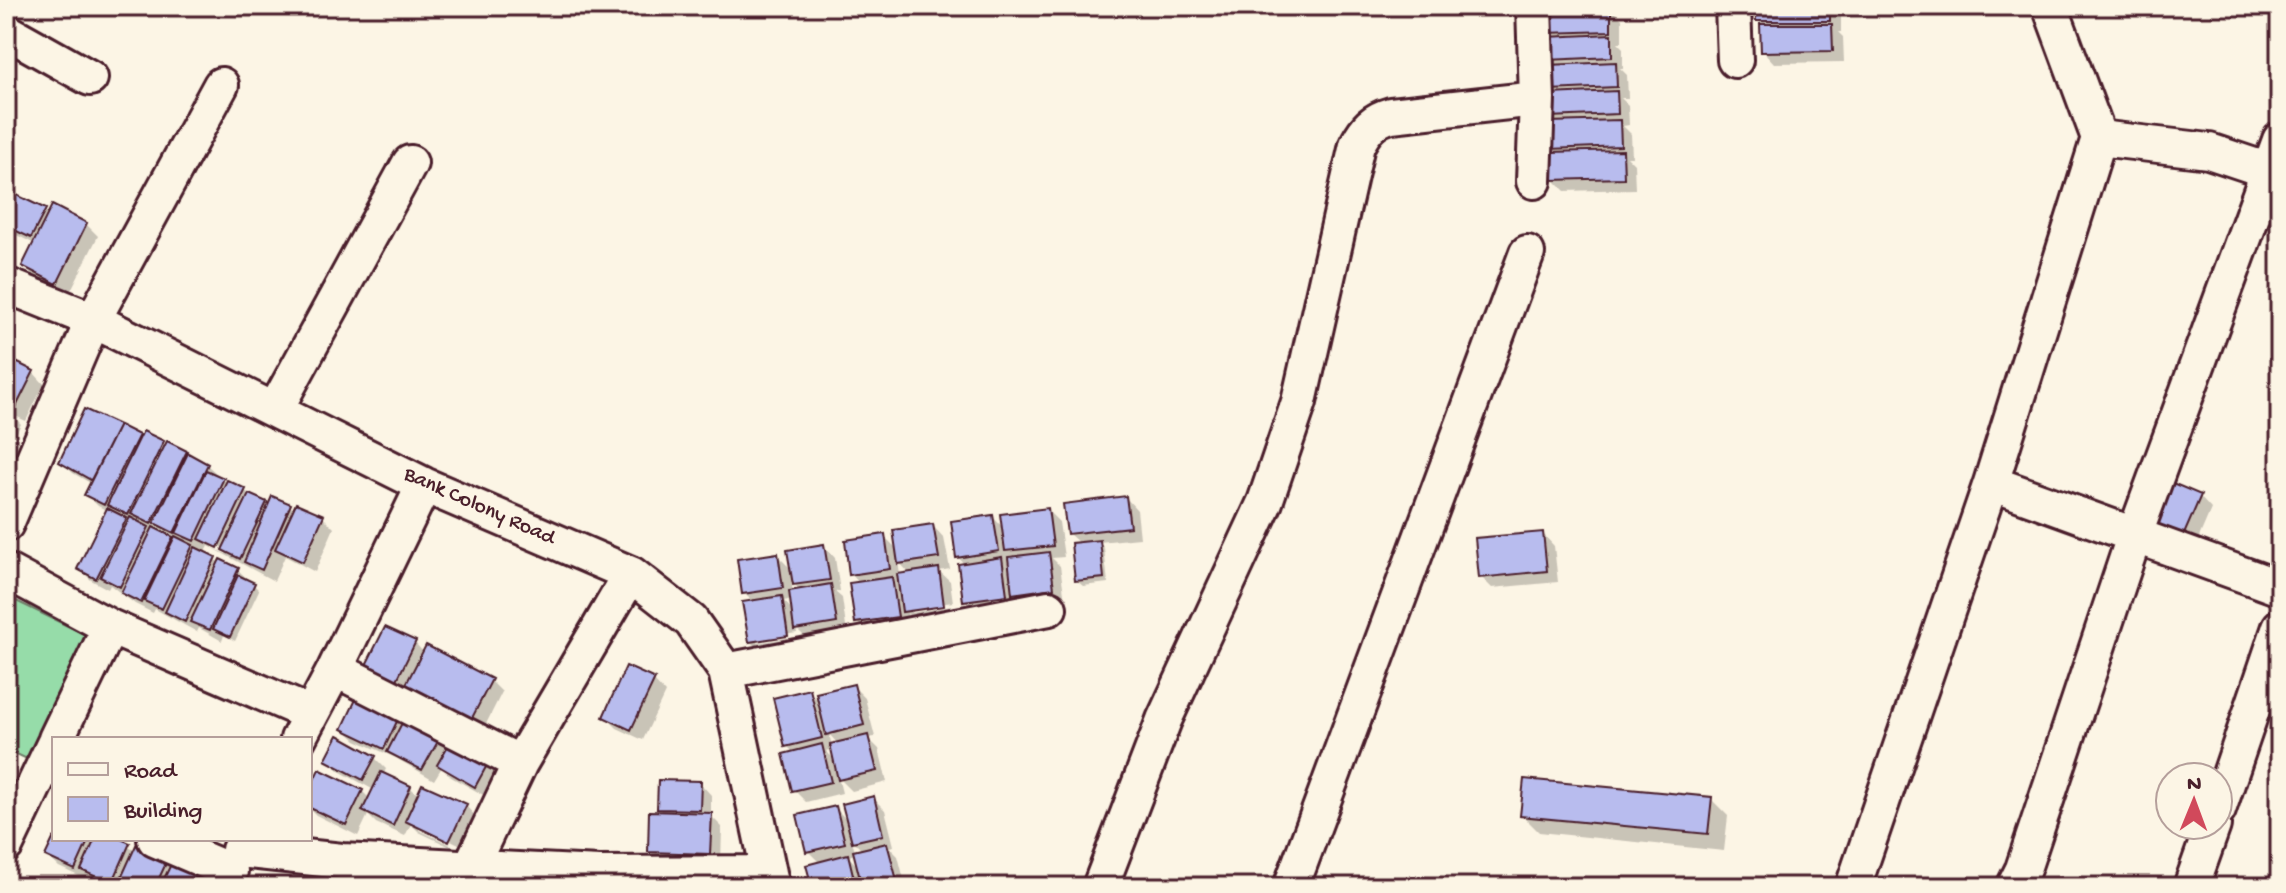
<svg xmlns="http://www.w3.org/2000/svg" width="2286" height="893" viewBox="0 0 2286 893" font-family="'Gochi Hand',sans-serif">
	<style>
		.green { fill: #96dca9; stroke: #707e6a; stroke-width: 2 }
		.shadow { fill: #0003; fill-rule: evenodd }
		.building { fill: #b8bcee; stroke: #4a1f2b; stroke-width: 2 }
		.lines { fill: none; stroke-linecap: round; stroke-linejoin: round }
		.minor-casing { stroke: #4a1f2b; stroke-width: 40 }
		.minor { stroke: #fcf5e5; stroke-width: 34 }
		.labels { text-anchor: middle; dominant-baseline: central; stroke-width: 7; stroke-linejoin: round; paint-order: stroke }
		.street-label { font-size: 22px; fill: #4a1f2b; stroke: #fcf5e5 }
	</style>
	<rect width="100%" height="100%" fill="#fcf5e5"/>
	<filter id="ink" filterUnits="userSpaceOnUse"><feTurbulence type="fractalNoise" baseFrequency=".0125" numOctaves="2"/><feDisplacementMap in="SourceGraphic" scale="16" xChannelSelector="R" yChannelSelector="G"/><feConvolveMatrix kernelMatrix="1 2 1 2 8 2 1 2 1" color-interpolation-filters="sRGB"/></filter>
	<g filter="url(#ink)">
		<path class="green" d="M6 596 86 635 29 760 6 749Z"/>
		<path class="shadow" d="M1552 6H1623V11L1614 12 1622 19V42H1617L1623 48V68H1620L1627 75 1628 98H1621L1628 105 1629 125 1623 126 1631 134 1632 157H1627L1634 164 1635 189 1565 191 1553 179 1557 154 1551 148 1559 124 1551 116 1557 95 1551 89 1556 66 1549 59 1547 32 1554 8Z
			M1758 6H1839L1841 9V32H1838L1843 37 1844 62 1774 63 1763 51 1762 25 1758 20Z
			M6 192 49 215 86 224 98 236 69 294 36 278 24 266 35 244 6 230Z
			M6 359 33 372 44 384 26 421 11 414 21 424 6 453Z
			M85 412 141 440 144 433 167 446 168 444 207 465 228 484 245 491 269 507 290 506 295 511 323 517 334 528 315 572 285 556 274 581 209 546 205 554 220 563 238 570 259 590 235 641 224 635 222 641 199 628 197 632 155 609 153 613 135 604 110 585 108 589 91 580 80 569 108 511 98 506 86 494 92 484 73 473 61 462ZM213 543 228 550 226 554 213 548Z
			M2200 497 2211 509 2194 549 2159 534Z
			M1126 498 1137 510 1140 538 1099 542 1104 548 1108 583 1083 586 1077 581 1080 544 1068 533Z
			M1048 511 1059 522 1064 557 1052 558 1060 566 1065 600 1026 605 1016 595 1018 606 977 612 965 600V565L958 557 993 517 1004 529Z
			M933 526 944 538 950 569 939 571 950 581 953 602 911 608V613L953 606 955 617 916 623 907 613 909 628 869 634 857 622 860 584 851 574 884 536 898 550ZM898 561 910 574 900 575Z
			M1543 534 1554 546 1558 582 1492 588 1481 577Z
			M824 546 835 558 840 591 835 592 842 598 847 634 808 640 796 628 797 633 757 639V643L797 637 799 647 762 653 750 641 753 602 744 593 777 555 792 570ZM791 581 801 591 793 592ZM792 599 793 611 784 601Z
			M415 643 424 653 491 681 502 692 482 732 377 682Z
			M654 681 665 693 643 740 617 728 605 716Z
			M853 686 865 698 875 737 868 738 879 749 887 782 852 791 838 777 842 793 806 802 794 790V753L787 746 809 692 821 703ZM829 734 838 744 832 746ZM833 749 836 761 826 751Z
			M359 698 440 737 450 747 501 772 487 797 451 777 442 767 434 780 396 758 356 740 344 729Z
			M375 758 386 769 383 775 410 787 419 796 466 806 477 818 461 852 419 832 411 824 405 836 376 823 368 815 358 836 316 815 310 809V792L362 791 370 799 374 790 339 771 327 759ZM419 825 459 844 457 848 419 830Z
			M700 783 711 795V816L722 827 721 865 661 863 650 852 665 814 659 808Z
			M873 798 885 810 894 846 889 847 898 856 906 887H814L820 863 808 851 835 808 849 822ZM852 840 863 851 855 852ZM856 854 859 868 848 856Z
			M1711 799 1728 816 1724 851 1539 832 1522 815Z
			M55 839H116L135 851 167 860 172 866 204 879 212 887H108L89 875 87 880 59 867 47 856Z
			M79 881 91 887H76Z"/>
		<path class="building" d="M1611 6V31L1545 33 1544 7Z
			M1756 6H1830V21H1756Z
			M1760 24H1832L1833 51 1761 52Z
			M1612 34V57L1547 60 1546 37Z
			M1616 62 1617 87 1549 90 1548 65Z
			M1617 91 1618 114 1549 117V94Z
			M1620 120 1621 146 1549 149 1548 122Z
			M1623 150 1624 178 1551 180V152Z
			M6 190 46 209 31 238 6 226Z
			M52 205 87 223 57 284 22 266Z
			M6 357 34 371 14 411 6 407Z
			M84 409 119 425 91 480 59 462Z
			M119 425 139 435 104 505 84 495Z
			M143 431 164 441 128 515 107 505Z
			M167 441 187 451 151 524 131 514Z
			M188 453 208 464 174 533 154 523Z
			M206 470 224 478 194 541 176 533Z
			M2163 479 2201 495 2182 539 2145 523Z
			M227 480 246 489 218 548 199 539Z
			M249 494 267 502 240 559 222 550Z
			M272 496 291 504 262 570 244 562Z
			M1126 496 1130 527 1067 534 1063 504Z
			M296 503 324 515 303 562 275 549Z
			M107 508 127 518 96 579 77 569Z
			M1048 508 1053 546 1005 551 1000 514Z
			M993 515 999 551 956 558 951 521Z
			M130 517 149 527 120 587 100 577Z
			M933 524 939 558 898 564 893 530Z
			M153 527 173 537 141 603 121 593Z
			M1543 532 1547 571 1479 578 1475 538Z
			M885 534 890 569 849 575 845 540Z
			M175 536 193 545 162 609 144 601Z
			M1100 540 1104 578 1075 581 1071 543Z
			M824 544 830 580 793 585 787 550Z
			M195 547 216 557 185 622 165 612Z
			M1049 552 1054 588 1012 594 1008 557Z
			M778 553 783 588 742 594 737 559Z
			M1002 557 1007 595 963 601 958 564Z
			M220 559 239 568 210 630 190 622Z
			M939 568 944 606 902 612 897 574Z
			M238 575 255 583 230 637 213 629Z
			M892 577 898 617 855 623 849 583Z
			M831 584 837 623 794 630 789 591Z
			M782 596 788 636 749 642 742 602Z
			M385 627 416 641 394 686 363 671Z
			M426 645 492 679 470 722 404 688Z
			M626 666 655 679 631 730 603 717Z
			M854 684 864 725 826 735 816 693Z
			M810 689 822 738 785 747 773 698Z
			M358 695 400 715 384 749 342 729Z
			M405 717 441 736 422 770 387 752Z
			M338 735 376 756 363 780 325 760Z
			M868 735 877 771 838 780 830 744Z
			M453 737 491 758 475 787 437 765Z
			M822 744 831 782 792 791 783 754Z
			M319 769 363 790 346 825 310 808V788Z
			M381 772 411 786 393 826 362 811Z
			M1524 779 1712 797 1708 834 1520 816Z
			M658 780 701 781 700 810 657 809Z
			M422 784 467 804 449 842 405 821Z
			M874 796 883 835 852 842 842 804Z
			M836 806 845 843 806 852 797 815Z
			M649 811 712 813 710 854 648 852Z
			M54 837V839H89L75 870 45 856Z
			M95 839H121L130 843 112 884 81 870Z
			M887 843 898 884 862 887 853 851Z
			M136 845 168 859 155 887H117Z
			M848 854 856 887H812L806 865Z
			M172 862 205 878 201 887H160Z
			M276 881 335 883 334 887H275Z
			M2257 881H2280V887H2257Z"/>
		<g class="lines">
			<g class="minor-casing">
				<path id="minor" d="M1733 6 1735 60
					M6 31 90 78
					M2099 138 2209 151 2269 171
					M1534 181 1537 99
					M6 285 93 320 424 485 631 574 691 621 726 671 772 887
					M275 410 410 163
					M1991 483 2280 588
					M6 524 93 320 221 85
					M6 571 110 627 311 714
					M335 669 520 763
					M726 671 1049 608
					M56 739 110 627
					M298 739 335 669 424 485
					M2218 810 2280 627
					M155 839 230 871
					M6 845 54 744
					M239 850 342 861 599 874 769 873
					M470 887V868L520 763 631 574
					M1100 887 1164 720 1265 502 1299 402 1357 145C1366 128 1373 120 1391 115L1537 99 1534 6
					M1291 887 1527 253
					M1853 887 1991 483 2099 138 2050 6
					M2014 887 2023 869 2135 534 2280 140
					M2191 887 2213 825"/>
			</g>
			<use href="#minor" class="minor"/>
		</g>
	</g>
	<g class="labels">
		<g class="street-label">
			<text transform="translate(479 507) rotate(24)">Bank Colony Road</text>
		</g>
	</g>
	<rect width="2286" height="893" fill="none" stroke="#fcf5e5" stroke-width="32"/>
	<rect x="16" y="16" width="2254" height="861" fill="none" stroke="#4a1f2b" stroke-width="3" filter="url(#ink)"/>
	<rect x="52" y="737" width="260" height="104" fill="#fcf5e5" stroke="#b59f9b" stroke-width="2"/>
	<rect x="68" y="763" width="40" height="12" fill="#fcf5e5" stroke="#b59f9b" stroke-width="2"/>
	<text x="124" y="777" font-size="24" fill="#4a1f2b">Road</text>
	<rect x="68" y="797" width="40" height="24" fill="#b8bcee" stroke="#b59f9b" stroke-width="2"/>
	<text x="124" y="817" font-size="24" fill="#4a1f2b">Building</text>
	<g transform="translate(2194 801) rotate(1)"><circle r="38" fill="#fcf5e5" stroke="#b59f9b" stroke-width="2"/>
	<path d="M0-6L14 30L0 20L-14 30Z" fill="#d1495b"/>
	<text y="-12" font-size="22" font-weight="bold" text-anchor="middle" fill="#4a1f2b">N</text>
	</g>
</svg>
